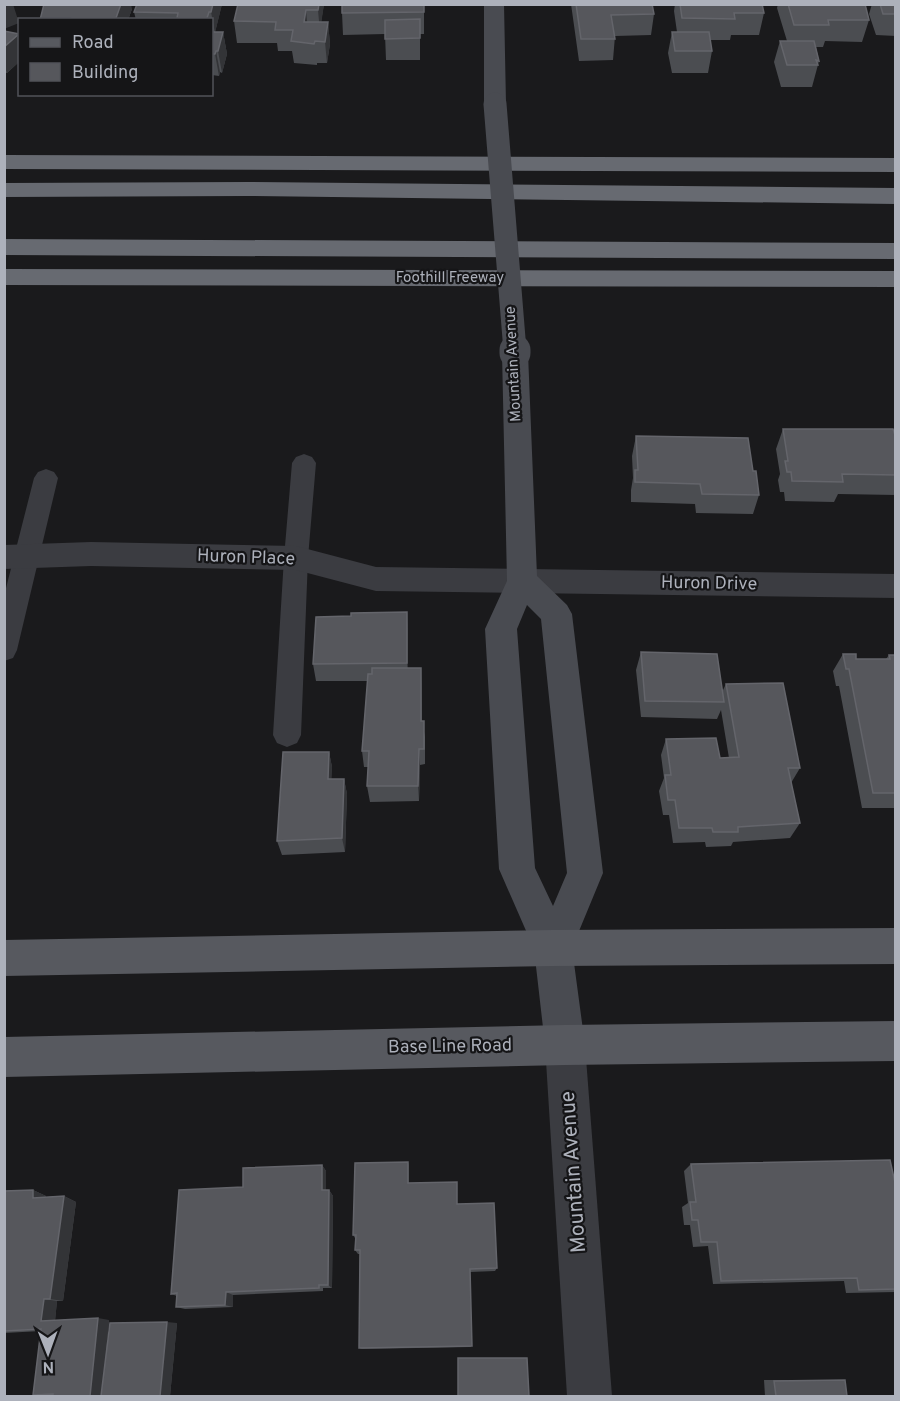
<svg xmlns="http://www.w3.org/2000/svg" width="900" height="1401" viewBox="0 0 900 1401" font-family="Overpass,sans-serif">
	<style>
		.lines { fill: none; stroke-linecap: round; stroke-linejoin: round }
		.service { fill: #3b3c41; fill-rule: evenodd }
		.minor { fill: #3b3c41; fill-rule: evenodd }
		.tertiary { fill: #3b3c41; fill-rule: evenodd }
		.secondary { fill: #494b51; fill-rule: evenodd }
		.primary { fill: #57595f; fill-rule: evenodd }
		.motorway { fill: #676a71; fill-rule: evenodd }
		.secondary-bridge-far1 { stroke: #494b51; stroke-width: 23 }
		.secondary-bridge { stroke: #494b51; stroke-width: 31 }
		.wall { fill: #4b4d51 }
		.shaded-wall { fill: #333437 }
		.building { fill: #56575c; stroke: #64656b; stroke-width: 1.5 }
		.labels { text-anchor: middle; dominant-baseline: central; stroke-width: 4.5; stroke-linejoin: round; paint-order: stroke }
		.far-street-label { font-size: 15px; fill: #adb1bb; stroke: #151517 }
		.street-label { font-size: 18px; fill: #adb1bb; stroke: #151517 }
		.near-street-label { font-size: 21px; fill: #adb1bb; stroke: #151517 }
	</style>
	<rect width="100%" height="100%" fill="#1a1a1c"/>
	<g class="lines">
		<path class="service" d="M304 454 312 457 316 463 308 558 301 735 297 743 287 747 277 743 273 735 284 558 292 463 296 457Z
			M46 469 54 472 58 478 17 650 13 658 4 661V596L34 478 38 472Z"/>
		<path class="minor" d="M91 542 296 546 376 567 896 574V598L376 591 296 570 91 566 4 569V545Z"/>
		<path class="tertiary" d="M565 1025 579 1031 585 1045 612 1396H567L545 1045 551 1031Z"/>
		<path class="secondary" d="M484 4H504L506 104 503 109 495 111 487 109 484 104Z
			M515 344 524 346 528 353 537 576 567 605 572 614 603 873 572 948 585 1045 579 1059 565 1065 551 1059 545 1045 534 949 499 869 485 629 507 581 502 353 506 346ZM527 605 541 619 567 873 553 906 535 868 517 629Z"/>
		<path class="primary" d="M896 928V964L553 966 4 976V940L553 930Z
			M896 1021V1061L565 1065 4 1077V1037L565 1025Z"/>
		<path class="motorway" d="M4 155 896 158V172L4 169Z
			M246 182 896 188V204L246 196 4 197V183Z
			M4 239 896 243V259L4 255Z
			M4 269 896 271V287L4 285Z"/>
		<path class="secondary-bridge-far1" d="M495 104 515 351"/>
		<path class="secondary-bridge" d="M515 350V353"/>
	</g>
	<path class="wall" d="M222 4 215 32H223L227 54 222 73 220 72 219 76 212 75V20H136L134 12Z
		M324 4 321 22H328L330 44 327 63H317V65L294 63 292 51H278L277 43H237L234 21Z
		M424 4V34H420V60H386L385 34 343 35 342 13Z
		M571 4H652L654 14 651 35 615 36 613 60 579 61Z
		M675 4H762L764 13 759 35H731L730 40H710L712 51 708 73H672L668 53 672 32H677L674 11Z
		M778 4H865L869 20 862 42 825 41 823 47H816L819 61 812 87H781L774 62 780 41H787L777 8Z
		M872 4H896V36L876 35 869 14Z
		M132 9 128 20H40Z
		M4 31 19 34 20 36V61L7 73 4 72Z
		M783 429 896 438V495L838 494 834 502 785 501 784 492H780L778 480 780 474 776 449Z
		M636 436 753 471 759 495 753 514 696 513 695 504 631 502V490L633 478 632 456Z
		M408 630V668L422 685V721L425 737V764L420 765 419 801 370 802 367 786 368 767H364L362 751 368 681H316L313 664Z
		M641 652 722 692 726 684 800 768 791 783 800 823 790 838 733 842 731 846 706 847 705 842 673 843 669 815H663L659 791 664 778 661 755 666 739 720 758H729L721 710 717 719 641 717 636 670Z
		M843 654 856 659H886L889 655H896V808H862L839 686H836L833 671Z
		M329 752 332 767 331 779H344L347 794 345 852 282 855 277 841Z
		M408 1162 409 1168V1183L457 1204 497 1268 495 1271 470 1272 471 1347 362 1349 359 1348 360 1254H358L355 1250V1238L353 1235Z
		M691 1164 896 1187V1292L846 1293 844 1281 713 1284 708 1246 693 1247 690 1225H684L682 1207 688 1203 684 1171Z
		M322 1165 326 1171V1190H329L333 1196 332 1288H323V1291L233 1295V1307L185 1309 176 1307 177 1296 171 1294 243 1187Z
		M33 1190 46 1196V1197L64 1196 76 1202 63 1301H57L55 1320H109L107 1343 177 1323 170 1396H53L41 1331 4 1333V1191Z
		M764 1380H832L847 1396H765Z"/>
	<path class="shaded-wall" d="M13 4 19 23 4 29V5Z
		M121 4H131L132 9 128 20H116Z
		M213 4H222L215 33 211 12Z
		M319 4H324L320 32 318 10Z
		M306 10 308 31 306 44 304 22Z
		M328 22 330 44 327 63 325 42Z
		M223 32 227 54 222 73 218 51Z
		M19 34 20 61 7 73 4 65V47Z
		M216 51 220 72 219 76 215 54Z
		M407 612 408 630V680L407 663Z
		M421 668 422 685 421 737Z
		M419 749 420 765 419 801 418 786Z
		M329 752 332 767 331 794 328 779Z
		M344 779 347 794 345 852 342 838Z
		M408 1162 409 1168V1189L408 1183Z
		M322 1165 326 1171V1196L322 1190Z
		M33 1190 46 1196V1203L33 1198Z
		M329 1190 333 1196 332 1288 328 1285Z
		M64 1196 76 1202 63 1301 50 1299Z
		M226 1292 233 1295V1307L225 1305Z
		M44 1299 57 1301 55 1322 41 1321Z
		M98 1318 109 1320 102 1396H90Z
		M167 1322 177 1323 170 1396H160Z"/>
	<path class="building" d="M44 4H121L116 18H72V20H40Z
		M137 4H213L211 12H209L207 18H177L178 13 134 12Z
		M238 4H319L318 10H306L304 22H328L325 42 315 41 314 44 291 41 293 30H275L276 22 234 21Z
		M342 4H424V12L342 13Z
		M576 4H652L654 14 611 15 615 39H581Z
		M680 4H762L764 13H734L735 19 682 18Z
		M788 4H865L869 20H828L829 25H794Z
		M880 4H896V14H883Z
		M420 19V38L385 39V20Z
		M4 31 19 34 4 47Z
		M212 32H223L218 51H216L215 54H212Z
		M672 32H709L712 51H675Z
		M780 41H814L819 61 816 60 818 65H787Z
		M783 429H893L896 438V475L842 474 843 482 792 481 791 472H787L785 461H788Z
		M636 436 748 438 753 471H756L759 495 702 494 700 484 635 482V470H638Z
		M407 612V663L313 664 316 617 351 616V613Z
		M641 652 717 654 724 702 645 701Z
		M843 654H856V659H890L889 655H896V793H873L849 669H846Z
		M372 668H421V721H424V749H419L418 786H367L369 751H362L368 674H372Z
		M783 683 800 768H788L800 823 738 827V832H713L712 828H679L675 800H668L665 775H671L666 739 716 738 720 758 739 757 726 684Z
		M283 752H329L328 779H344L342 838 277 841Z
		M890 1160 896 1187V1289L859 1290 857 1278 721 1281 717 1242H701L698 1220H692L690 1202H696L691 1164Z
		M408 1162V1183L457 1182V1204L494 1203 497 1268 470 1269 472 1346 359 1348 360 1250H355L356 1235H353L355 1163Z
		M322 1165V1190H329L328 1285H319V1288L226 1292 225 1305 176 1307 177 1293 171 1294 179 1190 243 1187V1168Z
		M33 1190V1198L64 1196 50 1299H44L41 1321 98 1318 90 1396H53V1394L33 1395 41 1329 4 1331V1191Z
		M167 1322 160 1396H101L110 1323Z
		M458 1358H527L529 1396H458Z
		M845 1380 847 1396H776L774 1381Z"/>
	<g class="labels">
		<g class="far-street-label">
			<text x="450" y="278">Foothill Freeway</text>
			<text transform="translate(514 364) rotate(-93)">Mountain Avenue</text>
		</g>
		<g class="street-label">
			<text transform="translate(246 558) rotate(2)">Huron Place</text>
			<text transform="translate(709 584) rotate(1)">Huron Drive</text>
			<text transform="translate(450 1047) rotate(-1)">Base Line Road</text>
		</g>
		<g class="near-street-label">
			<text transform="translate(574 1172) rotate(-94)">Mountain Avenue</text>
		</g>
	</g>
	<rect width="900" height="1401" fill="none" stroke="#adb1bb" stroke-width="12"/>
	<rect x="18" y="18" width="195" height="78" fill="#151517" stroke="#525359" stroke-width="1.5"/>
	<rect x="30" y="38" width="30" height="9" fill="#57595f" stroke="#525359" stroke-width="1.5"/>
	<text x="72" y="48" font-size="18" fill="#adb1bb">Road</text>
	<rect x="30" y="63" width="30" height="18" fill="#56575c" stroke="#525359" stroke-width="1.5"/>
	<text x="72" y="78" font-size="18" fill="#adb1bb">Building</text>
	<g transform="translate(48 1353) rotate(179)" stroke="#151517" stroke-width="4.5" paint-order="stroke">
	<path d="M0-4.5L10 22L0 15L-10 22Z" fill="#adb1bb"/>
	<text y="-9" font-size="16" font-weight="bold" text-anchor="middle" fill="#adb1bb">N</text>
	</g>
</svg>
